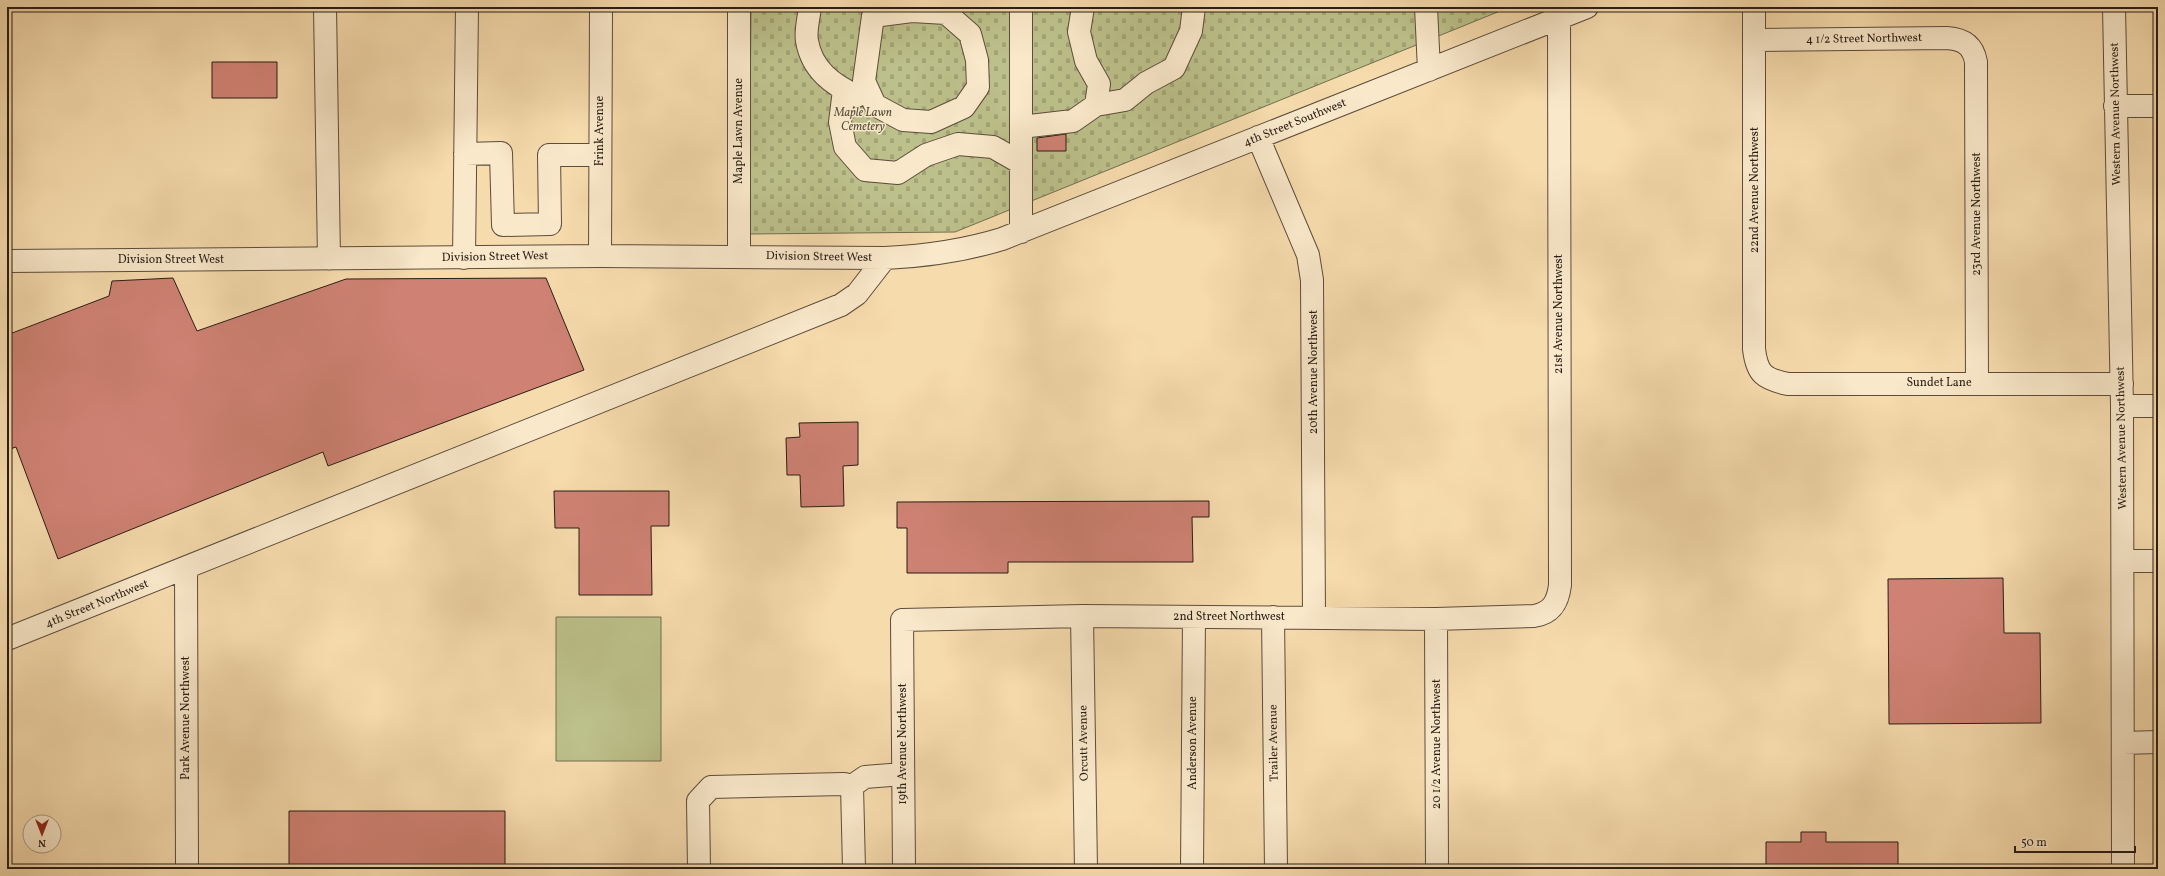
<svg xmlns="http://www.w3.org/2000/svg" width="2165" height="876" viewBox="0 0 2165 876" font-family="Vollkorn,serif">
	<style>
		.grass { fill: #bcc08a; stroke: #726e50 }
		.cemetery { fill: url(#cemetery-stones); stroke: #726e50 }
		.building { fill: #cf8274; stroke: #281d16 }
		.lines { fill: none; stroke-linecap: round; stroke-linejoin: round }
		.minor-casing { stroke: #5c4c3c; stroke-width: 24 }
		.minor { stroke: #f9e8ca; stroke-width: 22 }
		.labels { text-anchor: middle; dominant-baseline: central; stroke-width: 3; stroke-linejoin: round; paint-order: stroke }
		.street-label { font-size: 12px; fill: #281d16; stroke: #f9e8ca }
		.park-label { font-size: 12px; font-style: italic; fill: #544e39; stroke: #f9e8ca }
	</style>
	<defs>
		<pattern id="cemetery-stones" width="16" height="16" patternUnits="userSpaceOnUse"><rect width="16" height="16" fill="#bcc08a"/><path d="M2 7V4a2 2 0 0 1 4 0v3zM10 15v-3a2 2 0 0 1 4 0v3z" fill="#a2a576"/></pattern>
	</defs>
	<rect width="100%" height="100%" fill="#f6dbad"/>
	<filter id="stains"><feTurbulence type="fractalNoise" baseFrequency=".005" numOctaves="4"/><feColorMatrix values="0 0 0 0 .2 0 0 0 0 .09 0 0 0 0 .02 0 0 0 .5 -.17"/></filter>
	<radialGradient id="worn" r=".72"><stop offset=".6" stop-color="#630" stop-opacity="0"/><stop offset="1" stop-color="#630" stop-opacity=".3"/></radialGradient>
	<path class="grass" d="M556 617H661V761H556Z"/>
	<path class="cemetery" d="M751 7H1510L955 232 749 234Z"/>
	<path class="building" d="M212 62H277V98H212Z
		M1066 134V151H1037V138Z
		M173 278 197 331 346 279 546 278 584 370 328 466 323 452 58 559 16 447 7 450V335L109 296 112 281Z
		M858 422V465L843 466 844 506 801 507 800 475H787L786 438 800 437 799 423Z
		M554 491H669V526H651L652 595H579V528H555Z
		M1209 501V517H1192L1193 562H1008V573H907V528H897V502Z
		M2003 578 2004 633H2040L2041 723 1889 724 1888 579Z
		M289 811H505V869H289Z
		M1801 832H1826V842H1898V869H1766V842H1801Z"/>
	<g class="lines">
		<g class="minor-casing">
			<path id="minor" d="M325 7 329 259
				M810 7C809 17 805 31 807 41 812 70 833 85 857 96
				M1426 7 1429 70
				M1754 7V349C1757 374 1764 379 1788 384H2122
				M2114 7 2122 406 2123 869
				M912 11 946 13 970 34 977 60 978 87 964 107 931 122 903 120 875 105 864 81 873 16Z
				M1756 40 1947 38C1963 39 1973 45 1976 62L1977 383
				M844 90 840 122 845 147 865 170 898 173 926 155 958 144 993 147 1021 163
				M1096 105 1125 100 1146 83 1174 68 1191 31 1194 7
				M2115 106H2158
				M1021 127 1073 121 1096 105 1099 84 1086 61 1079 32 1083 7
				M1258 137 1308 255 1312 280 1314 617
				M465 154 501 153 503 225 550 224 549 155H600
				M1021 232V7
				M600 256 601 7
				M739 256V7
				M464 258 467 7
				M885 258C926 256 963 251 1002 239L1587 7
				M7 261 600 256 885 258 857 294 841 305 7 639
				M2122 406H2158
				M2124 561H2158
				M186 568 187 869
				M1082 616 1086 869
				M1273 617 1276 869
				M1436 619 1437 869
				M2123 743 2158 742
				M852 786 865 777 903 774
				M699 869 698 801 711 787 844 784 852 786 854 869
				M904 869 902 620 1082 616 1436 619 1534 616C1552 613 1558 602 1560 585L1559 18
				M1192 869 1194 617"/>
		</g>
		<use href="#minor" class="minor"/>
	</g>
	<g class="labels">
		<g class="street-label">
			<text transform="translate(1864 39) rotate(-1)">4 1/2 Street Northwest</text>
			<text transform="translate(2116 114) rotate(-91)">Western Avenue Northwest</text>
			<text transform="translate(1295 123) rotate(-22)">4th Street Southwest</text>
			<text transform="translate(600 131) rotate(-90)">Frink Avenue</text>
			<text transform="translate(739 131) rotate(-90)">Maple Lawn Avenue</text>
			<text transform="translate(1755 190) rotate(-90)">22nd Avenue Northwest</text>
			<text transform="translate(1977 214) rotate(-90)">23rd Avenue Northwest</text>
			<text transform="translate(495 257) rotate(-1)">Division Street West</text>
			<text transform="translate(819 257) rotate(1)">Division Street West</text>
			<text x="171" y="260">Division Street West</text>
			<text transform="translate(1559 314) rotate(-90)">21st Avenue Northwest</text>
			<text transform="translate(1314 372) rotate(-90)">20th Avenue Northwest</text>
			<text x="1939" y="383">Sundet Lane</text>
			<text transform="translate(2122 438) rotate(-91)">Western Avenue Northwest</text>
			<text transform="translate(97 604) rotate(-22)">4th Street Northwest</text>
			<text x="1229" y="617">2nd Street Northwest</text>
			<text transform="translate(186 718) rotate(-90)">Park Avenue Northwest</text>
			<text transform="translate(1084 743) rotate(-91)">Orcutt Avenue</text>
			<text transform="translate(1193 743) rotate(-90)">Anderson Avenue</text>
			<text transform="translate(1274 743) rotate(-91)">Trailer Avenue</text>
			<text transform="translate(903 744) rotate(-90)">19th Avenue Northwest</text>
			<text transform="translate(1437 744) rotate(-90)">20 1/2 Avenue Northwest</text>
		</g>
		<g class="park-label">
			<text x="863" y="113">Maple Lawn<tspan x="863" dy="14">Cemetery</tspan></text>
		</g>
	</g>
	<rect width="2165" height="876" fill="none" stroke="#f6dbad" stroke-width="24"/>
	<rect x="8" y="8" width="2149" height="860" fill="none" stroke="#281d16" stroke-width="2"/>
	<rect x="12" y="12" width="2141" height="852" fill="none" stroke="#281d16"/>
	<g transform="translate(42 834) rotate(180)"><circle r="19" fill="#f9e8ca" stroke="#a59782"/>
	<path d="M0-3L7 15L0 10L-7 15Z" fill="#8f2418"/>
	<text y="-6" font-size="11" font-weight="bold" text-anchor="middle" fill="#281d16">N</text>
	</g>
	<path d="M2015 846v6h120v-6" fill="none" stroke="#281d16" stroke-width="2"/>
	<text x="2021" y="846" font-size="12" fill="#281d16" stroke="#f9e8ca" stroke-width="3" paint-order="stroke">50 m</text>
	<rect width="100%" height="100%" filter="url(#stains)"/>
	<rect width="100%" height="100%" fill="url(#worn)"/>
</svg>
